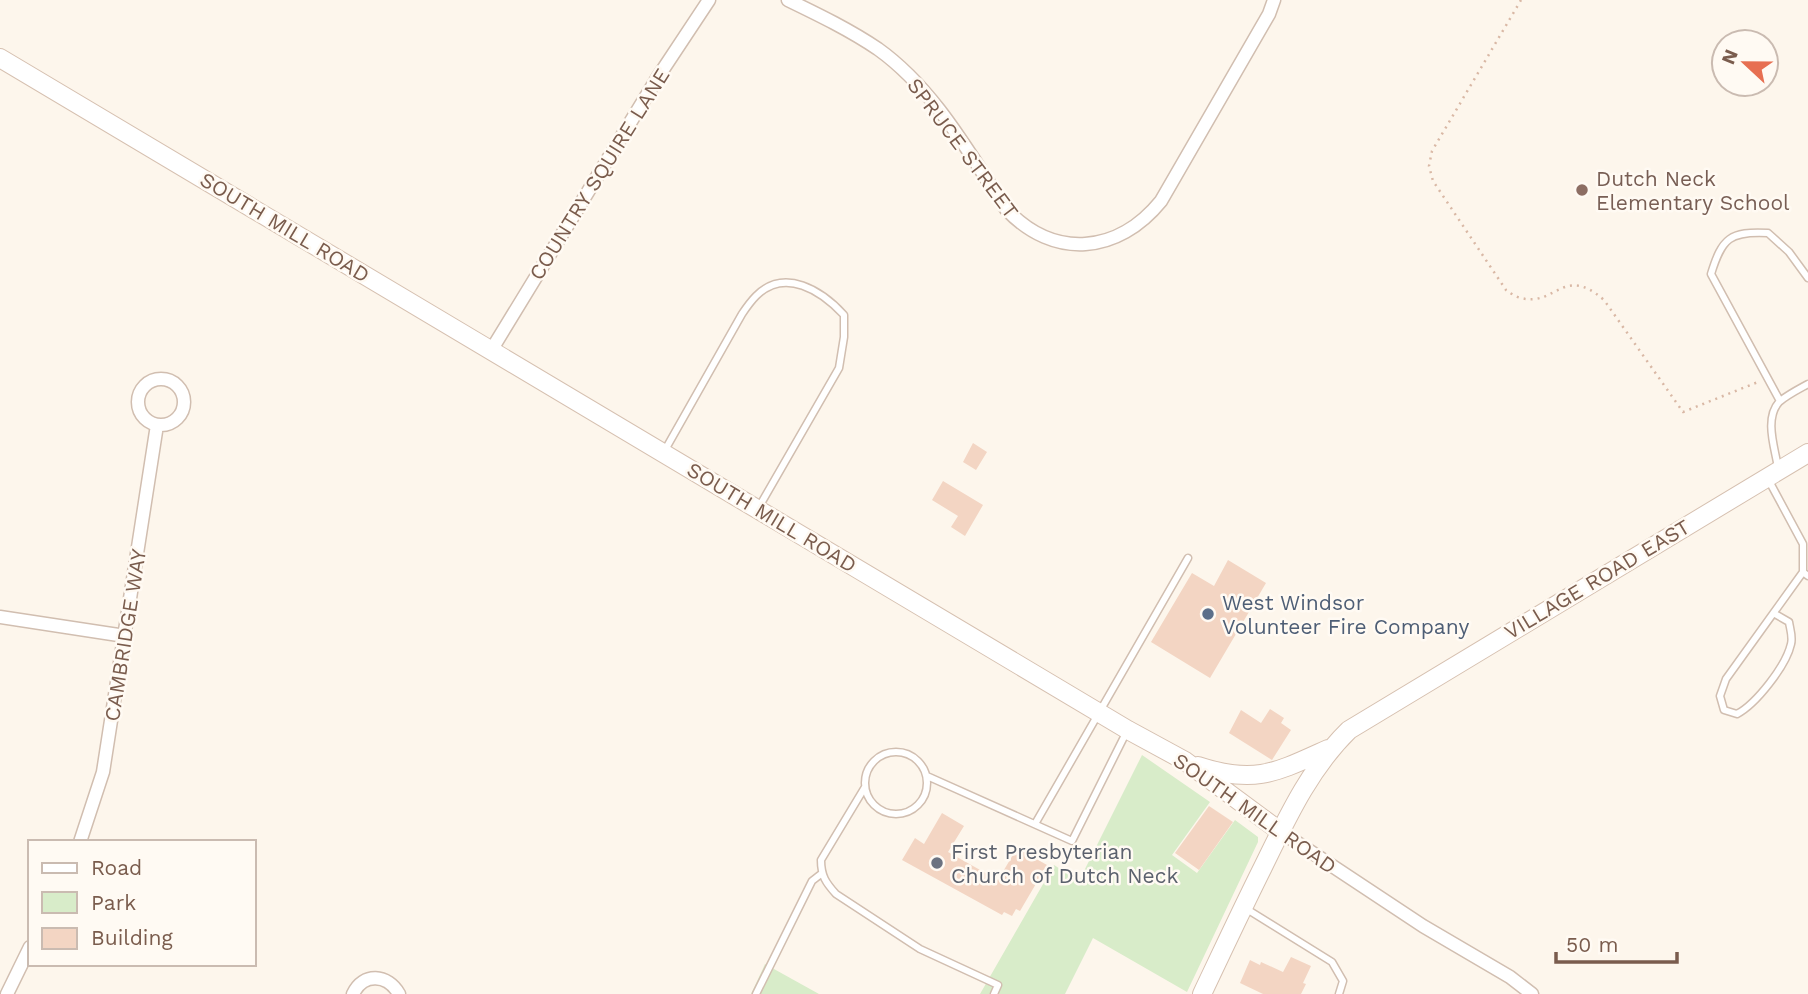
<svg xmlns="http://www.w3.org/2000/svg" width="1808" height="994" viewBox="0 0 1808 994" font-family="'Work Sans',sans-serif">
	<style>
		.green { fill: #d8ecc9 }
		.building { fill: #f3d5c3 }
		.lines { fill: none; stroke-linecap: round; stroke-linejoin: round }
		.lane-casing { stroke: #d1beb0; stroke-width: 9 }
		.street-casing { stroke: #d1beb0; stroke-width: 15 }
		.secondary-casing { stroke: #d6c0b0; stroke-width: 20 }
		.path { stroke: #d9b8a5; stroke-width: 2.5; stroke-dasharray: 2 5; stroke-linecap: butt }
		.lane { stroke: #fff; stroke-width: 6 }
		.street { stroke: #fff; stroke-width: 12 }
		.secondary { stroke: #fff; stroke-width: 18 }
		.education-dot { fill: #8d6e63; stroke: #fffaf3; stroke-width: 2.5 }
		.service-dot { fill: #5c6f8a; stroke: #fffaf3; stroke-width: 2.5 }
		.worship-dot { fill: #6b7280; stroke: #fffaf3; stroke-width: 2.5 }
		.labels { text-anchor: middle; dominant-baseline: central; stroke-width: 5; stroke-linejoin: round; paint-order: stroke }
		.street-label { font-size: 21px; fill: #7a5c4d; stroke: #fffaf3 }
		.education-label { font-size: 21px; fill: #785e54; stroke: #fffaf3; text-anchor: start }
		.service-label { font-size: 21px; fill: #4e5e75; stroke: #fffaf3; text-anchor: start }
		.worship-label { font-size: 21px; fill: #5b616d; stroke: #fffaf3; text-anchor: start }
	</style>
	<rect width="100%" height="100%" fill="#fdf6ec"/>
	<path class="green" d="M1142 755 1210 802 1172 855 1197 873 1235 820 1258 837V842L1187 992 1093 938 1065 994H980L1054 865 1079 881Z
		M765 964 819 994H751Z"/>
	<path class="building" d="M973 443 987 452 976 470 963 462Z
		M943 481 983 505 965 536 951 527 958 516 932 500Z
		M1228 560 1266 583 1210 678 1151 642 1192 573 1214 586Z
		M1270 709 1284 718 1281 723 1291 730 1272 760 1229 733 1241 710 1261 723Z
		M1209 806 1233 822 1199 870 1175 853Z
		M942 813 964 826 948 852 998 880 1017 848 1047 865 1020 911 1016 909 1012 916 1004 912 1002 915 902 860 915 838 924 844Z
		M1291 957 1311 966 1303 983 1306 984 1301 994H1263L1240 983 1250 960 1260 965 1261 962 1283 972Z"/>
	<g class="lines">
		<g class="lane-casing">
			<path id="lane" d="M1780 401 1711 274C1722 238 1730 231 1768 233L1789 252 1808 278
				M665 450 742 314C746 308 751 301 756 296 785 267 822 291 844 315V337L839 368 759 507
				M1778 468C1775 448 1764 419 1779 402 1787 395 1799 389 1808 384
				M1768 479 1803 544V572L1808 576
				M1775 614 1789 622C1790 629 1793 637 1791 644 1786 666 1756 704 1737 714L1724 710 1720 696 1726 679 1803 572
				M865 783a31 31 0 1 1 62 0a31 31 0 1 1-62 0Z
				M927 776 1072 841 1127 731
				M865 787 821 860C821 876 826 883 836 894L920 949 998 985 994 994
				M1035 824 1188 558
				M1245 908 1332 962 1343 981 1339 994
				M756 994 812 881 821 874"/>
		</g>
		<g class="street-casing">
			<path id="street" d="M788 0C819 15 850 30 878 49 934 89 969 153 1006 209 1054 260 1118 254 1161 201L1269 14 1274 0
				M492 349 658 77 709 0
				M138 402a23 23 0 1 1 46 0a23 23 0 1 1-46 0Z
				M0 617 125 636
				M1281 832 1423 926 1510 977 1532 994
				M80 842 103 772 157 425
				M7 994 30 947
				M353 994C363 972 388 974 399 994"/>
		</g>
		<g class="secondary-casing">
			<path id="secondary" d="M0 58 1128 730 1185 761 1281 832
				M1198 766C1255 785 1277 772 1328 749
				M1202 994C1222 952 1242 909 1263 867 1287 818 1310 768 1349 730L1808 453"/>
		</g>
		<path class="path" d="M1521 0 1432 151 1429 166 1433 181 1506 290C1510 293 1516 297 1521 298 1556 307 1563 264 1604 300L1683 412 1758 382"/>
		<use href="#lane" class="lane"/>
		<use href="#street" class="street"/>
		<use href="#secondary" class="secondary"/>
	</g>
	<circle class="education-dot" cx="1582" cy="190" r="7"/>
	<circle class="service-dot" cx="1208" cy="614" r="7"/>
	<circle class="worship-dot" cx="937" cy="863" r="7"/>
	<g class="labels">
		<g class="street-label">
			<text transform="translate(963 148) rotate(53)">SPRUCE STREET</text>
			<text transform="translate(599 174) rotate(-58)">COUNTRY SQUIRE LANE</text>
			<text transform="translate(285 227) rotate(31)">SOUTH MILL ROAD</text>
			<text transform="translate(772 517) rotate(31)">SOUTH MILL ROAD</text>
			<text transform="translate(1597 579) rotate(-31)">VILLAGE ROAD EAST</text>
			<text transform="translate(125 635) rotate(-81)">CAMBRIDGE WAY</text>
			<text transform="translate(1255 813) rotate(35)">SOUTH MILL ROAD</text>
		</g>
		<g class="education-label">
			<text x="1596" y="178">Dutch Neck<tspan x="1596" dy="24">Elementary School</tspan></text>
		</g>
		<g class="service-label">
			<text x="1222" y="602">West Windsor<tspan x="1222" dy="24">Volunteer Fire Company</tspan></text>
		</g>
		<g class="worship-label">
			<text x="951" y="851">First Presbyterian<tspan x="951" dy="24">Church of Dutch Neck</tspan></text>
		</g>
	</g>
	<rect x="28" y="840" width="228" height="126" fill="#fffaf3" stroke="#cabbb1" stroke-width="2"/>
	<rect x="42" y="863" width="35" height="10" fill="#ffffff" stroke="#cabbb1" stroke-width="2"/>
	<text x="91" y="875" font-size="21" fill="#7a5c4d">Road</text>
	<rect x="42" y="892" width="35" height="21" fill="#d8ecc9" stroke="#cabbb1" stroke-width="2"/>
	<text x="91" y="910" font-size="21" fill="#7a5c4d">Park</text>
	<rect x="42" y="928" width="35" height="21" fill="#f3d5c3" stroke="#cabbb1" stroke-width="2"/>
	<text x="91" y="945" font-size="21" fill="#7a5c4d">Building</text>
	<g transform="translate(1745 63) rotate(292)"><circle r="33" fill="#fffaf3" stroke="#cabbb1" stroke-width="2"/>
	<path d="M0-5L12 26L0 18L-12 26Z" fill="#e76f51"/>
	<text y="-10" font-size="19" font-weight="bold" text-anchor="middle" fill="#7a5c4d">N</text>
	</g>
	<path d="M1556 952v10h121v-10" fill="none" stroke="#7a5c4d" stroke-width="3.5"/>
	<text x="1566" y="952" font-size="21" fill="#7a5c4d" stroke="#fffaf3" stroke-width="5" paint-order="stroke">50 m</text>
</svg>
